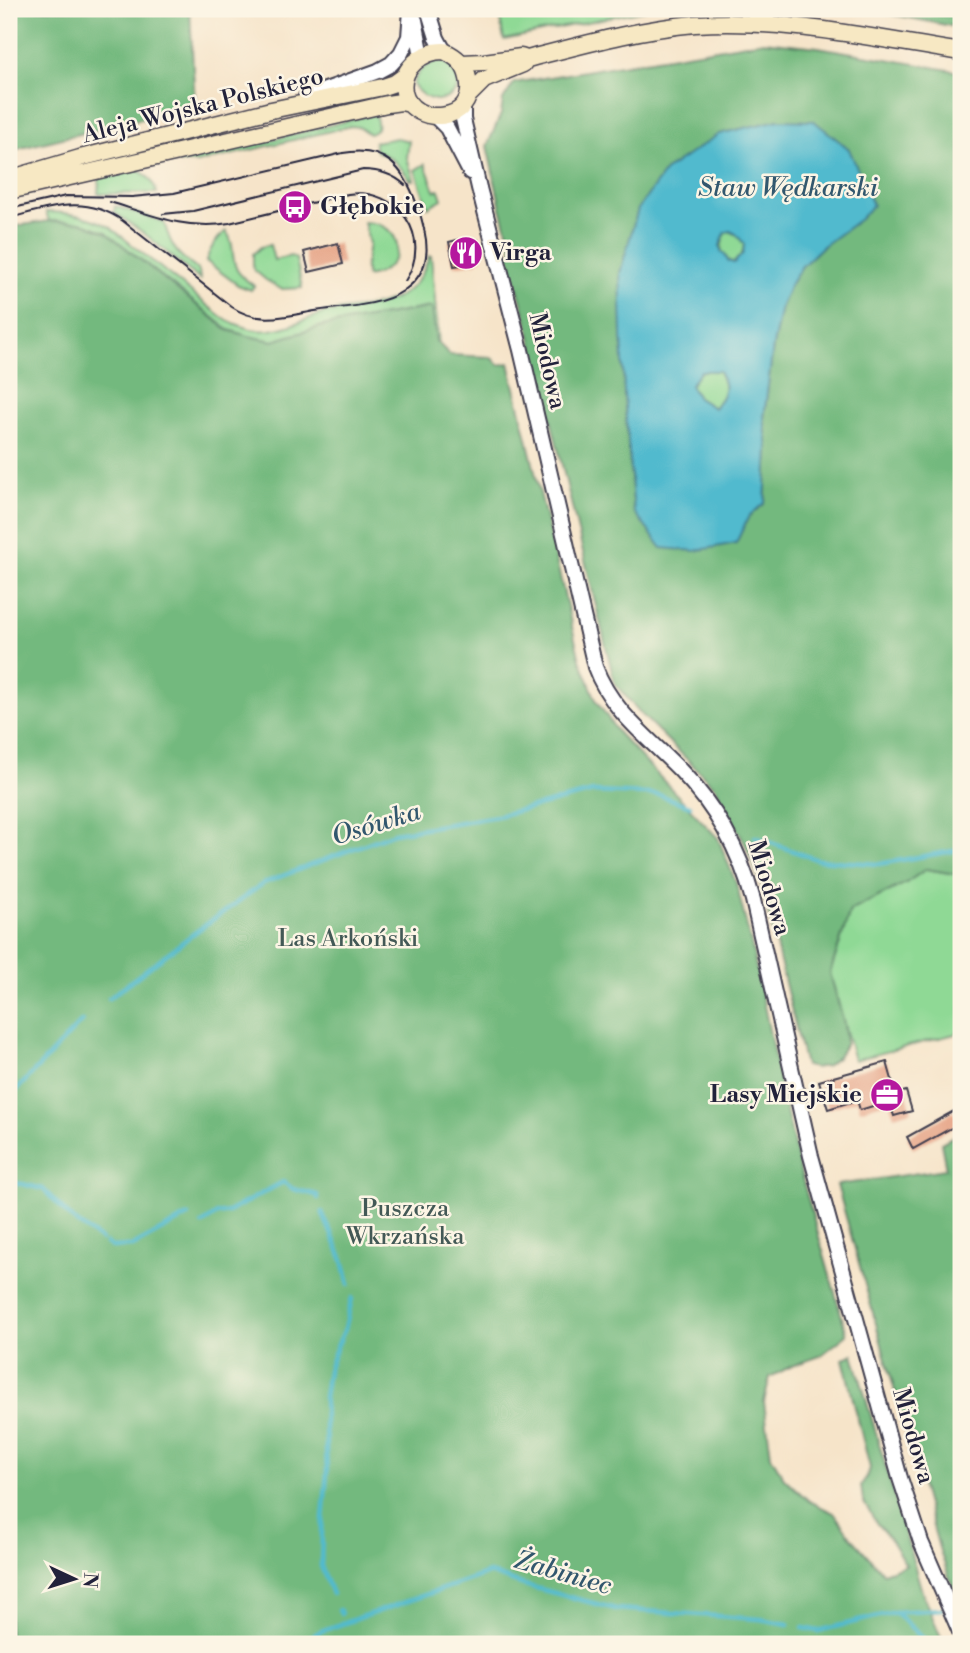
<svg xmlns="http://www.w3.org/2000/svg" width="970" height="1653" viewBox="0 0 970 1653" font-family="'Libre Bodoni',serif">
	<style>
		.green { fill: #8fd995; stroke: #587e68; stroke-width: 2 }
		.forest { fill: #73b97e; stroke: #4a6e5c; stroke-width: 2; fill-rule: evenodd }
		.water { fill: #51bace; stroke: #3a6e84; stroke-width: 2; fill-rule: evenodd }
		.lines { fill: none; stroke-linecap: round; stroke-linejoin: round }
		.stream { stroke: #51bace; stroke-width: 4.5 }
		.building { fill: #e49d7f }
		.tertiary-casing { stroke: #423f50; stroke-width: 18 }
		.secondary-casing { stroke: #423f50; stroke-width: 19 }
		.tertiary { stroke: #fff; stroke-width: 14 }
		.secondary { stroke: #f7e8c3; stroke-width: 16 }
		.tram { stroke: #22223b; stroke-width: 2 }
		.labels { text-anchor: middle; dominant-baseline: central; stroke-width: 5; stroke-linejoin: round; paint-order: stroke }
		.street-label { font-size: 24px; fill: #22223b; stroke: #fcf5e5 }
		.poi-label { font-size: 24px; font-weight: bold; fill: #22223b; stroke: #fcf5e5; text-anchor: start }
		.park-label { font-size: 24px; fill: #435956; stroke: #fcf5e5 }
		.water-label { font-size: 26px; font-style: italic; fill: #32576e; stroke: #fcf5e5 }
	</style>
	<rect width="100%" height="100%" fill="#fcf5e5"/>
	<filter id="ink" filterUnits="userSpaceOnUse"><feTurbulence type="fractalNoise" baseFrequency=".0143" numOctaves="2"/><feDisplacementMap in="SourceGraphic" scale="14" xChannelSelector="R" yChannelSelector="G"/><feConvolveMatrix kernelMatrix="1 2 1 2 8 2 1 2 1" color-interpolation-filters="sRGB"/></filter>
	<filter id="wash" filterUnits="userSpaceOnUse"><feTurbulence type="fractalNoise" baseFrequency=".00686" numOctaves="4" result="noise"/><feDisplacementMap in="SourceGraphic" scale="28" xChannelSelector="R" yChannelSelector="G"/><feGaussianBlur stdDeviation="1.57" result="paint"/><feColorMatrix in="noise" values="0 0 0 0 0 0 0 0 0 0 0 0 0 0 0 0 0 1.4 0 .05"/><feComposite in="paint" operator="in"/></filter>
	<g filter="url(#wash)">
		<rect width="100%" height="100%" fill="#f6e4c9"/>
		<path class="green" d="M496 9H647L504 40 499 14 497 13Z
			M443 61C481 79 440 123 413 85 417 70 428 62 443 61Z
			M375 114C378 124 380 131 369 134L359 127 351 126 197 163H175C189 149 233 148 253 144 294 135 334 124 375 114Z
			M397 138 409 141 407 158 414 180H410C401 166 392 157 376 151L374 142Z
			M425 164 435 191 439 190 442 199 428 207 415 170Z
			M131 169C145 171 152 179 157 193L98 194 99 181 101 175Z
			M115 206 164 222C172 250 177 254 199 271L200 280 145 234 114 212Z
			M46 212C69 212 90 216 110 227L223 318C254 334 268 334 300 322 308 319 317 315 325 313 370 304 414 309 429 256H431L439 344 436 341 432 307 323 326 273 341 248 336 229 330 106 232 80 222 49 221Z
			M364 222C407 223 408 269 367 277L365 267 369 244Z
			M226 231C236 245 230 256 237 270 241 277 248 281 254 286L251 290 238 285 206 261C210 248 216 239 226 231Z
			M730 231 736 234 744 244 743 252 734 263C718 257 720 247 725 233Z
			M270 245 274 260 291 256 296 259 302 288 281 289 266 280 254 270 253 265V254L261 247Z
			M701 371H719C728 389 726 393 714 408L698 398 690 385Z
			M926 869 961 875V1030L955 1034 854 1060 830 973 850 911 906 883Z"/>
		<path class="forest" d="M9 9H190L195 106 9 151Z
			M864 9H961V28Z
			M764 41 818 47 961 72V875L926 869 906 883 850 911 830 973 844 1024 846 1043 838 1057 826 1066 814 1068 805 1066 761 883 746 846 716 788 643 716 615 684 528 325 508 254 513 252 501 208 487 146 501 114 503 100 514 83ZM778 120 822 247 802 266 790 285 781 306 773 346 764 417 768 450 765 503 749 516 634 512 624 395Z
			M49 221 80 222 106 232 228 330 248 336 273 341 323 326 432 307 436 341 450 355 491 357 499 365 509 363 579 656 596 700 618 733 718 838 736 883 752 947 782 1093 802 1178 847 1335 820 1356 794 1365 770 1377 764 1402 771 1456 784 1478 809 1501 834 1513 851 1537 883 1573 906 1565 890 1539 877 1524 863 1501 861 1485 868 1475 870 1468 843 1359 853 1354 923 1595 944 1644H9V227Z
			M961 1132V1604L950 1580 939 1548 837 1185 946 1169 941 1143Z"/>
		<path class="water" d="M778 120 814 121 849 149 873 205 860 219 822 247 802 266 790 285 781 306 773 346 764 417 768 450 765 503 749 516 736 543 695 551 662 548 634 512 624 395 620 273 638 209 666 170 719 134ZM730 231 736 234 744 244 743 253 734 263 728 261 725 254 721 251 720 246 725 233ZM701 371H719C728 388 726 393 714 408L698 398 690 385Z"/>
		<g class="lines">
			<path class="stream" d="M755 837 818 860 879 864 953 851
				M109 998 197 931 264 883 394 833 497 816 593 792 648 794 659 795 690 806
				M9 1098 82 1021
				M9 1183 22 1184 43 1189 73 1220 101 1240
				M322 1212 343 1260 349 1284
				M202 1224 217 1214 228 1212 283 1182 293 1189 317 1195 318 1198
				M106 1243 112 1247 133 1246 188 1216
				M332 1594 321 1566 322 1531 327 1473 324 1397 328 1370 337 1346 345 1329 352 1298
				M339 1610 341 1614
				M895 1612 929 1644
				M803 1628 818 1631 895 1612 942 1609
				M298 1644 321 1631 489 1573 524 1585 616 1609 760 1619 788 1624"/>
		</g>
		<g id="blocks">
			<path class="building" d="M461 239 462 243 478 240 482 259 477 260 478 262 454 266 449 242Z
				M338 243 343 264 309 272 304 252Z
				M887 1062 896 1094 906 1091 912 1111 894 1116 889 1101 860 1110 857 1100 828 1109 819 1081Z
				M954 1111 960 1123 913 1149 907 1137Z"/>
		</g>
	</g>
	<g filter="url(#ink)">
		<use href="#blocks" fill-opacity="0" stroke="#423f50" stroke-width="2"/>
		<g class="lines">
			<g class="tertiary-casing">
				<path id="tertiary" d="M428 9 437 38 444 51
					M415 20 422 56
					M306 97 378 71 391 64 401 53 409 37 411 9
					M463 106V119L479 188 521 350 595 667C611 711 649 738 680 770 716 807 740 851 753 900L811 1156 900 1478 921 1542 961 1634
					M435 116 447 128 470 172"/>
			</g>
			<g class="secondary-casing">
				<path id="secondary" d="M444 51C457 57 465 64 468 78 479 125 411 127 404 92 400 68 423 51 444 51Z
					M462 63 484 62 521 57 527 59C582 45 638 29 695 24 784 18 873 38 961 52
					M469 95 484 80 523 64 525 61
					M9 179 80 158 271 110 383 87 395 83 406 75
					M9 191 387 104 401 102 410 104"/>
			</g>
			<use href="#tertiary" class="tertiary"/>
			<use href="#secondary" class="secondary"/>
			<path class="tram" d="M110 202C149 214 187 231 229 223L348 194C398 187 434 237 405 281
				M9 209 66 196 132 197 174 193 343 153C385 145 404 168 417 205 428 236 436 269 403 291 382 306 341 307 315 311 287 316 258 325 232 307L123 221C85 194 50 208 9 218
				M163 214 193 211 363 170C380 170 393 174 405 185"/>
		</g>
	</g>
	<defs>
		<g id="bus-disc" transform="scale(1.75)"><circle r="9.5" fill="#b5179e" stroke="#fcf5e5"/><path d="M-5-6H5V4H4V6H2V4H-2V6H-4V4H-5ZM-3.5-4V0h7V-4ZM-3.5 1.2v1.5H-2V1.2ZM2 1.2v1.5H3.5V1.2Z" fill="#fff"/></g>
		<g id="restaurant-disc" transform="scale(1.75)"><circle r="9.5" fill="#b5179e" stroke="#fcf5e5"/><path d="M-5-6h1v4h1v-4h1v4h1v-4h1v5L-1.5 .5V6h-2V.5L-5-1ZM5-6V6H3V1.5H1.5Q1.5-4 5-6Z" fill="#fff"/></g>
		<g id="office-disc" transform="scale(1.75)"><circle r="9.5" fill="#b5179e" stroke="#fcf5e5"/><path d="M-6-3h4V-5.5h4V-3h4V5H-6ZM-1-4.5V-3h2v-1.5ZM-6 0V1H6V0Z" fill="#fff"/></g>
	</defs>
	<g fill-rule="evenodd">
		<use href="#bus-disc" x="295" y="207"/>
		<use href="#restaurant-disc" x="466" y="253"/>
		<use href="#office-disc" x="887" y="1095"/>
	</g>
	<g class="labels">
		<g class="street-label">
			<text transform="translate(203 106) rotate(-14)">Aleja Wojska Polskiego</text>
			<text transform="translate(547 361) rotate(77)">Miodowa</text>
			<text transform="translate(769 888) rotate(73)">Miodowa</text>
			<text transform="translate(913 1436) rotate(74)">Miodowa</text>
		</g>
		<g class="poi-label">
			<text x="320" y="207">Głębokie</text>
			<text x="490" y="253">Virga</text>
			<text x="862" y="1095" text-anchor="end">Lasy Miejskie</text>
		</g>
		<g class="park-label">
			<text x="348" y="939">Las Arkoński</text>
			<text x="405" y="1209">Puszcza<tspan x="405" dy="28">Wkrzańska</tspan></text>
		</g>
		<g class="water-label">
			<text x="788" y="188">Staw Wędkarski</text>
			<text transform="translate(376 824) rotate(-17)">Osówka</text>
			<text transform="translate(563 1573) rotate(16)">Żabiniec</text>
		</g>
	</g>
	<rect width="970" height="1653" fill="none" stroke="#fcf5e5" stroke-width="35"/>
	<g transform="translate(74 1579) rotate(94)" stroke="#fcf5e5" stroke-width="5" paint-order="stroke">
	<path d="M0-5L12 26L0 18L-12 26Z" fill="#22223b"/>
	<text y="-10" font-size="19" font-weight="bold" text-anchor="middle" fill="#22223b">N</text>
	</g>
</svg>
